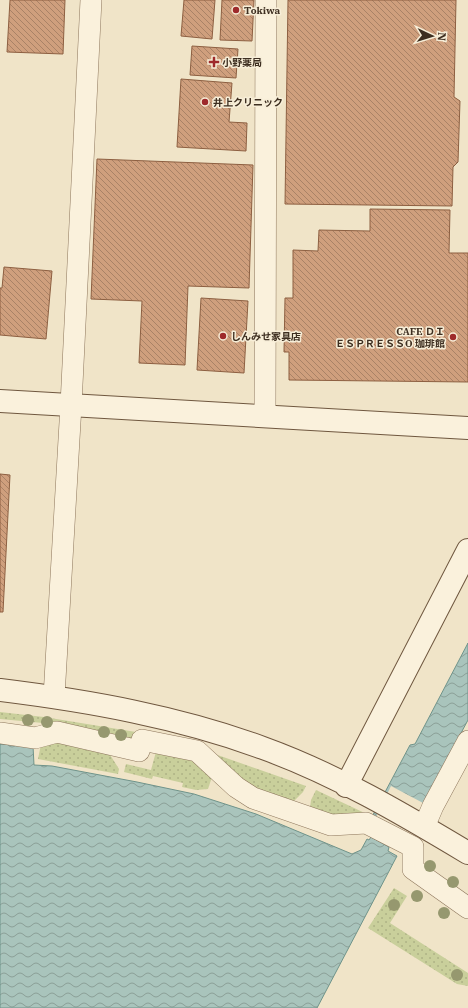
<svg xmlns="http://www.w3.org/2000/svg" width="468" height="1008" viewBox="0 0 468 1008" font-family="'IBM Plex Serif','Noto Sans JP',serif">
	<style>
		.garden { fill: url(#garden-dots) }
		.water { fill: url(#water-waves); stroke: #6f938a }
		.pier { fill: #f0e4c8 }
		.building { fill: url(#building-back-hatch); stroke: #8d5f41 }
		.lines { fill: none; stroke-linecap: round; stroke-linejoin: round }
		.street-casing { stroke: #8d765c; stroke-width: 22 }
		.secondary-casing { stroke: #6f573f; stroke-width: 24 }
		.street { stroke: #faf1dc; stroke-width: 21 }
		.secondary { stroke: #faf1dc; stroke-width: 22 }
		.tree { fill: #96986f }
		.poi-dot { fill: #9e2a2b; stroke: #f7eed8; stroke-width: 1.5 }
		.labels { text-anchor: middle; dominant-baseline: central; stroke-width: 3; stroke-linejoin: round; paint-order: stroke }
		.poi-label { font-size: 10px; font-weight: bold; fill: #3d2e20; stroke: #f7eed8; text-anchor: start }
	</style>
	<defs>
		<pattern id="garden-dots" width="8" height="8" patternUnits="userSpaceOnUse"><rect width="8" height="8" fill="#c9cf9b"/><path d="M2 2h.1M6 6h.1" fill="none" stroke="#aeb285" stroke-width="1.8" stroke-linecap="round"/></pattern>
		<pattern id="water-waves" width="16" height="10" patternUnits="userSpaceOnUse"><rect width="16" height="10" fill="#a9c4bc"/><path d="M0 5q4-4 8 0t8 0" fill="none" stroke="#8ba098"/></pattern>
		<pattern id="building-back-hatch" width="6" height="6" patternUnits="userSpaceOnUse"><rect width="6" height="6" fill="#cf9f7d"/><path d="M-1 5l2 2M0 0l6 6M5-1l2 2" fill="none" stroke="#a98266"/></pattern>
	</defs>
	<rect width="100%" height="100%" fill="#f0e4c8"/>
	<path class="garden" d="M0 712 44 717 136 732 135 740 43 723 0 719Z
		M56 739 107 750 119 769 118 774 38 759 41 744Z
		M157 748 198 759 212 777 208 789 196 790 182 787 183 783 153 776 152 779 124 772 126 764 151 770Z
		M209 752 306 786 303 792 293 802 249 788Z
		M316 790 371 816 340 817 310 808 311 800Z
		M394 888 407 896 390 923 468 973V986L457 984 368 928Z"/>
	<path class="water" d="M468 643V720L425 800 403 847 366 828 410 745 415 744Z
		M0 744 33 746 34 765 52 766 137 782 194 794 256 814 352 854 361 850 367 839 369 840 371 837 389 847 388 851 397 856 317 1008H0Z"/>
	<path class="pier" d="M391 786 425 804 408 837 375 819Z"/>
	<path class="building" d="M10 0H65L63 54 7 52Z
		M184 0H215L212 39 181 36Z
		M222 0H254L252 41 220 40Z
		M288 0H456L454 97 460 101 458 162 453 167 452 206 285 204Z
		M192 46 238 49 236 78 190 75Z
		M181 79 232 83 229 122 247 123 246 151 177 147Z
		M97 159 253 165 249 288 188 286 185 365 139 363 142 301 91 299Z
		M370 209 450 210 449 253H468V382L289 380V352H284L285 298H293V250L318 251 319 230 370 231Z
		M4 267 52 271 46 339 0 335V288H2Z
		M201 298 248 301 244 373 197 370Z
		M0 474 10 475 3 612H0Z"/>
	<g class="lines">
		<g class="street-casing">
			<path id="street" d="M265 416 266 0
				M54 697 71 405 91 0
				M0 733 35 738 57 732 139 751 142 740 197 751 236 787 253 798 331 825 366 823 413 847V869L468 908
				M424 827 433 806 468 741"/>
		</g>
		<g class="secondary-casing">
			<path id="secondary" d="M0 401 468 428
				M0 690C89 701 179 717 263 748 335 774 403 814 468 853
				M346 786 468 550"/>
		</g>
		<use href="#street" class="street"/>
		<use href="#secondary" class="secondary"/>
	</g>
	<g class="tree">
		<circle cx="28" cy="720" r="6"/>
		<circle cx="47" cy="722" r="6"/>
		<circle cx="104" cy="732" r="6"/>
		<circle cx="121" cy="735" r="6"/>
		<circle cx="430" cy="866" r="6"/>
		<circle cx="453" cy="882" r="6"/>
		<circle cx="417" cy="896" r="6"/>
		<circle cx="394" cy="905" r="6"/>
		<circle cx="444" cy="913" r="6"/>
		<circle cx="457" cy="975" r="6"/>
	</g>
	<g class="poi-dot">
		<circle cx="236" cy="10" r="4"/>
		<path d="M212 56h4v4h4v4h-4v4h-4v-4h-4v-4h4z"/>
		<circle cx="205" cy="102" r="4"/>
		<circle cx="223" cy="336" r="4"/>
		<circle cx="453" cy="337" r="4"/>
	</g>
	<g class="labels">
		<g class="poi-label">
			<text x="244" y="10">Tokiwa</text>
			<text x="222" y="62">小野薬局</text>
			<text x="213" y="102">井上クリニック</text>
			<text x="445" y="331" text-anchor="end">CAFE ＤＩ<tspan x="445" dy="12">ＥＳＰＲＥＳＳO 珈琲館</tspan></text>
			<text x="231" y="336">しんみせ家具店</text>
		</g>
	</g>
	<g transform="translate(432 36) rotate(94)" stroke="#f7eed8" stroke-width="3" paint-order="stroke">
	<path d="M0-3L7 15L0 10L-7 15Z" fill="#3d2e20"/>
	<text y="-6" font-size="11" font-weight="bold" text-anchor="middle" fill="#3d2e20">N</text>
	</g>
</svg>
